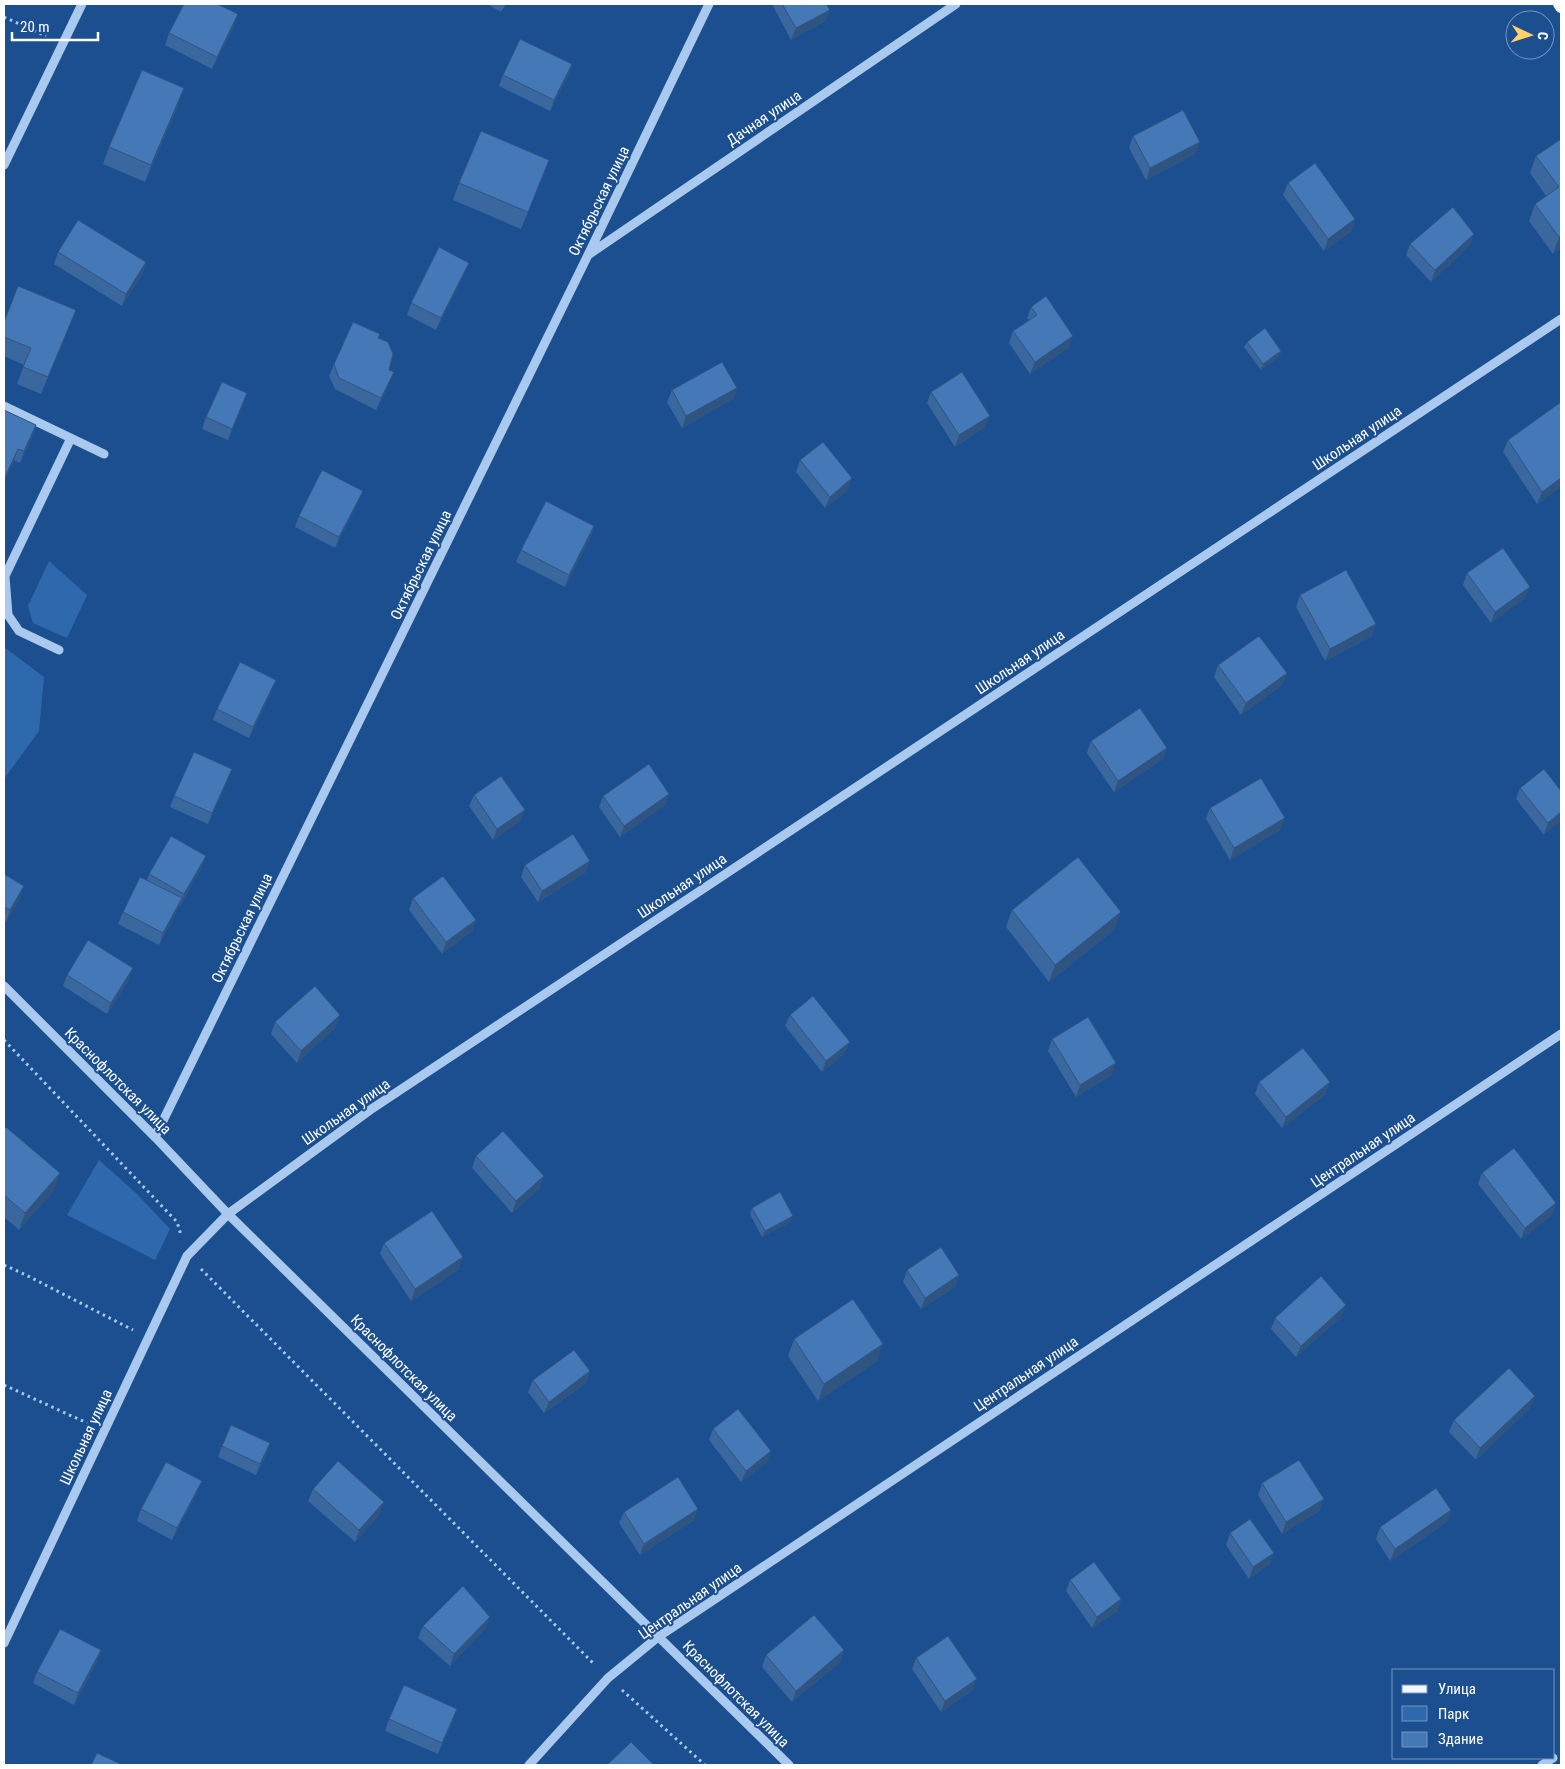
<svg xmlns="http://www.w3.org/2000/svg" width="1565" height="1769" viewBox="0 0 1565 1769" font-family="'Roboto Condensed',sans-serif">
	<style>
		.green { fill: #2e69ad }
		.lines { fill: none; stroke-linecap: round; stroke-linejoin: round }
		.path { stroke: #a9c9ee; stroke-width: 3; stroke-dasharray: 2.5 4; stroke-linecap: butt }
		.minor { stroke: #a9c9ee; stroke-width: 9 }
		.major { stroke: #f0f6ff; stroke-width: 12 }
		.wall { fill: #3a679d }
		.shaded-wall { fill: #305480 }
		.building { fill: #4478b7; stroke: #305480 }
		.labels { text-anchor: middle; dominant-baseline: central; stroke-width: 4; stroke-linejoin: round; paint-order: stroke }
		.street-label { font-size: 15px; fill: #fff; stroke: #1b4f8f }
	</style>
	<rect width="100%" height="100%" fill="#1b4f8f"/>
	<path class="green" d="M49 561 87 595 67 638 33 623 28 606Z
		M4 647 44 677 39 731 4 779Z
		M99 1160 137 1194 170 1229 155 1260 67 1215Z"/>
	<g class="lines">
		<path class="path" d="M4 17 46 36
			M4 1040 177 1222 181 1235
			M4 1265 26 1275 133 1330
			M201 1269 595 1665
			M4 1385 87 1423
			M622 1690 705 1765"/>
		<path class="minor" d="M4 165 82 4
			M588 255 956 4
			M4 406 104 454
			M59 650 19 631 8 615 5 576 71 438
			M4 986 155 1137 228 1214 789 1765
			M155 1137 588 255 709 4
			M4 1643 187 1256 228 1214 370 1110 1561 319
			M529 1765 608 1678 658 1637 1561 1034
			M1542 1765 1553 1758"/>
		<path class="major" d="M1559 4 1561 7"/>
	</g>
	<path class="wall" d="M487 4H506L501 12Z
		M772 4H826L830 10 825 21 791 40Z
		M234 26 212 69 165 45 169 33Z
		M572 64 568 76 550 111 499 86 503 75Z
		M178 106 145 182 103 164 109 147Z
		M1133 136 1195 154 1146 180 1129 148Z
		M1561 139V248L1553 254 1529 221 1535 204 1546 196 1530 173 1536 156Z
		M549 160 543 177 521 229 453 200 459 183Z
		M1288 183 1355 219 1351 231 1324 251 1283 195Z
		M1410 244 1470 245 1431 282 1406 255Z
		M58 252 146 262 142 274 122 306 54 264Z
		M464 274 436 330 407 315 411 303Z
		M1031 307 1069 347 1030 374 1009 343 1013 331 1029 320 1027 318Z
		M4 322 69 327 41 394 17 384 24 365 4 356Z
		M379 338 389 370V384L376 410 335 389 329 376 334 364Z
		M1247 342 1281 351 1279 357 1261 370 1244 347Z
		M737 388 733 399 682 428 667 402 672 390Z
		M931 392 985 427 955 447 927 403Z
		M247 393 228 440 202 429 206 417Z
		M1561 402V486L1537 504 1503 452 1508 440Z
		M4 410 32 437 20 463 14 460 4 482Z
		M800 460 848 490 825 508 796 472Z
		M358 502 335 548 295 527 299 516Z
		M594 526 590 538 565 587 516 562 521 550Z
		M1467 573 1525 598 1491 623 1463 585Z
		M1300 595 1372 636 1325 661 1296 607Z
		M1218 665 1287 673 1282 685 1241 715 1214 677Z
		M272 691 249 738 213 720 217 709Z
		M1091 741 1167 748 1163 759 1114 792 1087 753Z
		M228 780 208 824 170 807 174 796Z
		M1520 788 1561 791 1544 835 1516 799Z
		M669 794 665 805 620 837 599 807 603 796Z
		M474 795 525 810 520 821 493 840 469 806Z
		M1210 808 1280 830 1230 860 1206 819Z
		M525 865 586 872 538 902 521 877Z
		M202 867 180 906H179L159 945 118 924 123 912 147 880 149 874Z
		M4 874 20 898 6 922 4 921Z
		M413 898 476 920 472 931 442 954 409 910Z
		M1012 910 1115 929 1049 982 1006 927Z
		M67 975 129 980 107 1014 63 986Z
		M790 1015 845 1053 822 1072 785 1026Z
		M275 1022 336 1027 297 1063 271 1034Z
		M1052 1039 1112 1075 1076 1097 1048 1051Z
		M1259 1082 1326 1094 1282 1128 1255 1094Z
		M4 1130 54 1190 19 1230 4 1217Z
		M476 1156 540 1188 512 1213 472 1168Z
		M1482 1173 1556 1203 1552 1215 1521 1239 1478 1184Z
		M752 1208 790 1222 762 1237 750 1214Z
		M384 1243 459 1269 411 1301 380 1254Z
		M907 1270 959 1275 955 1287 921 1309 903 1282Z
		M1342 1316 1296 1357 1271 1329 1275 1318Z
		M794 1339 877 1361 818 1401 788 1356Z
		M590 1371 586 1383 544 1413 528 1392 533 1380Z
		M1530 1408 1476 1460 1449 1432 1454 1420Z
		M713 1429 771 1451 767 1462 741 1482 709 1440Z
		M270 1443 266 1455 256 1475 218 1457 222 1446Z
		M1262 1483 1324 1499 1319 1511 1282 1534 1258 1495Z
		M313 1489 380 1514 355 1542 308 1501Z
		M197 1493 172 1540 137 1521 141 1509Z
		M1451 1510 1447 1522 1390 1561 1376 1539 1380 1527Z
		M624 1512 694 1520 640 1555 619 1523Z
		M1230 1533 1274 1553 1269 1564 1249 1579 1226 1545Z
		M1070 1580 1121 1599 1117 1611 1092 1628 1066 1591Z
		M423 1626 486 1628 450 1666 418 1638Z
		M101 1650 97 1662 74 1705 33 1683 37 1672Z
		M844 1650 840 1662 792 1702 762 1667 766 1655Z
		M916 1658 973 1690 941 1712 912 1669Z
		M389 1719 453 1720 438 1754 385 1731Z"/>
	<path class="shaded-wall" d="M830 10 825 21 791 40 796 28Z
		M238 14 234 26 212 69 217 57Z
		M572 64 568 76 550 111 554 100Z
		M184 88 178 106 145 182 151 165Z
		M1200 142 1195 154 1146 180 1150 168Z
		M549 160 543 177 521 229 528 212Z
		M1355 219 1351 231 1324 251 1328 239Z
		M1474 234 1470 245 1431 282 1435 270Z
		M1561 235V248L1553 254 1559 237Z
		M146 262 142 274 122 306 126 294Z
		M469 263 464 274 436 330 441 318Z
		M1073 336 1069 347 1030 374 1035 362Z
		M1281 351 1279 357 1261 370 1263 364Z
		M394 372 389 384 376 410 381 398Z
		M737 388 733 399 682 428 686 416Z
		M247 393 243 405 228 440 232 429Z
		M990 416 985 427 955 447 959 435Z
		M36 425 32 437 20 463 24 451Z
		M18 449 14 460 4 482V479Z
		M852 478 848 490 825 508 830 497Z
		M1561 478V486L1537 504 1542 492Z
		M363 491 358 502 335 548 339 537Z
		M594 526 590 538 565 587 569 575Z
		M1530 587 1525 598 1491 623 1495 612Z
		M1376 624 1372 636 1325 661 1330 649Z
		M1287 673 1282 685 1241 715 1246 703Z
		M276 680 272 691 249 738 253 727Z
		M1167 748 1163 759 1114 792 1118 781Z
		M232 769 228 780 208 824 212 813Z
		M669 794 665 805 620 837 624 826Z
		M525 810 520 821 493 840 497 829Z
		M1561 812V821L1544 835 1548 823Z
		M1285 818 1280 830 1230 860 1234 848Z
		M206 856 202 867 180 906 184 894Z
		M590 861 586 872 538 902 542 891Z
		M24 886 20 898 6 922 10 910Z
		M182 898 178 910 159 945 163 933Z
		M1121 912 1115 929 1049 982 1055 965Z
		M476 920 472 931 442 954 446 942Z
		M133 968 129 980 107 1014 111 1003Z
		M340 1015 336 1027 297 1063 301 1051Z
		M850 1042 845 1053 822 1072 826 1061Z
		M1116 1063 1112 1075 1076 1097 1080 1085Z
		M1330 1082 1326 1094 1282 1128 1286 1117Z
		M60 1173 54 1190 19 1230 25 1213Z
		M544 1176 540 1188 512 1213 516 1201Z
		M1556 1203 1552 1215 1521 1239 1525 1228Z
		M793 1216 790 1222 762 1237 765 1231Z
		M463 1257 459 1269 411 1301 415 1289Z
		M959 1275 955 1287 921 1309 925 1298Z
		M1346 1305 1342 1316 1296 1357 1301 1346Z
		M883 1344 877 1361 818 1401 824 1384Z
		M590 1371 586 1383 544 1413 549 1402Z
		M1535 1396 1530 1408 1476 1460 1480 1448Z
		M270 1443 266 1455 256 1475 260 1464Z
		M771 1451 767 1462 741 1482 746 1471Z
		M202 1481 197 1493 172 1540 177 1528Z
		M1324 1499 1319 1511 1282 1534 1286 1522Z
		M384 1502 380 1514 355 1542 359 1530Z
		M698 1509 694 1520 640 1555 644 1544Z
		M1451 1510 1447 1522 1390 1561 1395 1549Z
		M1274 1553 1269 1564 1249 1579 1253 1567Z
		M1121 1599 1117 1611 1092 1628 1097 1617Z
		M490 1617 486 1628 450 1666 454 1654Z
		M101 1650 97 1662 74 1705 78 1693Z
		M844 1650 840 1662 792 1702 796 1691Z
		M977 1679 973 1690 941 1712 945 1701Z
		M457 1709 453 1720 438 1754 442 1743Z"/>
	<path class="building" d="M184 4H217L238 14 217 57 169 33Z
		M782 4H826L830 10 796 28Z
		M520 39 572 64 554 100 503 75Z
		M142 70 184 88 151 165 109 147Z
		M1183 110 1200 142 1150 168 1133 136Z
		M481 131 549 160 528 212 459 183Z
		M1561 139V235L1559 237 1535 204 1559 187 1536 156Z
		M1315 163 1355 219 1328 239 1288 183Z
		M1453 207 1474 234 1435 270 1410 244Z
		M78 220 146 262 126 294 58 252Z
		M439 247 469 263 441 318 411 303Z
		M18 286 76 310 48 377 23 367 31 348 4 337V322Z
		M1046 296 1073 336 1035 362 1013 331 1037 315 1031 307Z
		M353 322 380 334 378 338 388 342 393 354 389 370 394 372 381 398 339 378 334 364Z
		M1265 328 1281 351 1263 364 1247 342Z
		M722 362 737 388 686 416 672 390Z
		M962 372 990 416 959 435 931 392Z
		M222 382 247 393 232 429 206 417Z
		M1561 402V478L1542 492 1508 440Z
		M4 410 36 425 24 451 18 449 4 479Z
		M823 442 852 478 830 497 800 460Z
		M322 470 363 491 339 537 299 516Z
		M546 501 594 526 569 575 521 550Z
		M1503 548 1530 587 1495 612 1467 573Z
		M1346 570 1376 624 1330 649 1300 595Z
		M1259 636 1287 673 1246 703 1218 665Z
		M240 662 276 680 253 727 217 709Z
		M1140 708 1167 748 1118 781 1091 741Z
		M194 752 232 769 212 813 174 796Z
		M649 764 669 794 624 826 603 796Z
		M1544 769 1561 791V812L1548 823 1520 788Z
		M501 776 525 810 497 829 474 795Z
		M1261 778 1285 818 1234 848 1210 808Z
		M573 834 590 861 542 891 525 865Z
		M171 836 206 856 184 894 149 874Z
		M1078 857 1121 912 1055 965 1012 910Z
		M4 874 24 886 10 910 4 907Z
		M443 876 476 920 446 942 413 898Z
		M140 877 182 898 163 933 123 912Z
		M88 940 133 968 111 1003 67 975Z
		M315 986 340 1015 301 1051 275 1022Z
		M813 996 850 1042 826 1061 790 1015Z
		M1088 1017 1116 1063 1080 1085 1052 1039Z
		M1303 1048 1330 1082 1286 1117 1259 1082Z
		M6 1127 60 1173 25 1213 4 1195V1130Z
		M503 1131 544 1176 516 1201 476 1156Z
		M1514 1148 1556 1203 1525 1228 1482 1173Z
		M780 1192 793 1216 765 1231 752 1208Z
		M432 1211 463 1257 415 1289 384 1243Z
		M941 1247 959 1275 925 1298 907 1270Z
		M1321 1276 1346 1305 1301 1346 1275 1318Z
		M853 1299 883 1344 824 1384 794 1339Z
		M574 1350 590 1371 549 1402 533 1380Z
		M1509 1368 1535 1396 1480 1448 1454 1420Z
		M738 1409 771 1451 746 1471 713 1429Z
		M231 1425 270 1443 260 1464 222 1446Z
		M1299 1460 1324 1499 1286 1522 1262 1483Z
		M338 1461 384 1502 359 1530 313 1489Z
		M166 1462 202 1481 177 1528 141 1509Z
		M678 1477 698 1509 644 1544 624 1512Z
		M1436 1488 1451 1510 1395 1549 1380 1527Z
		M1250 1519 1274 1553 1253 1567 1230 1533Z
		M1094 1562 1121 1599 1097 1617 1070 1580Z
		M463 1586 490 1617 454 1654 423 1626Z
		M814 1615 844 1650 796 1691 766 1655Z
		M60 1629 101 1650 78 1693 37 1672Z
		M948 1636 977 1679 945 1701 916 1658Z
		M404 1685 457 1709 442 1743 389 1719Z
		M631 1742 654 1765H607Z
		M97 1753 123 1765H91Z"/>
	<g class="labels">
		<g class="street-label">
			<text transform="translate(764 118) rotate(-34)">Дачная улица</text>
			<text transform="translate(599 201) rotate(-64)">Октябрьская улица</text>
			<text transform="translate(1357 438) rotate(-34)">Школьная улица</text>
			<text transform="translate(421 565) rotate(-64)">Октябрьская улица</text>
			<text transform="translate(1020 662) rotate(-34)">Школьная улица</text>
			<text transform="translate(682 886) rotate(-34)">Школьная улица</text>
			<text transform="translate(242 928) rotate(-64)">Октябрьская улица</text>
			<text transform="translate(118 1081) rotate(45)">Краснофлотская улица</text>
			<text transform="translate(346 1112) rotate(-35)">Школьная улица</text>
			<text transform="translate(1363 1150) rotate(-34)">Центральная улица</text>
			<text transform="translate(404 1368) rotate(45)">Краснофлотская улица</text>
			<text transform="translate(1026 1374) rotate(-34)">Центральная улица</text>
			<text transform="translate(86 1437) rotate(-65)">Школьная улица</text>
			<text transform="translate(690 1601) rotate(-35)">Центральная улица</text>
			<text transform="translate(736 1694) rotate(45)">Краснофлотская улица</text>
		</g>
	</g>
	<rect width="1565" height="1769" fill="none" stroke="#ffffff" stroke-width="10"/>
	<rect x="1392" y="1669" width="162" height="90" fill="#1b4f8f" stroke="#7695bc"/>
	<rect x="1402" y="1685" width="25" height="8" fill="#f0f6ff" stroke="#7695bc"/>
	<text x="1438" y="1694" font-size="15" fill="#ffffff">Улица</text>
	<rect x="1402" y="1706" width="25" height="15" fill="#2e69ad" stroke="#7695bc"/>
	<text x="1438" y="1719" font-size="15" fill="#ffffff">Парк</text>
	<rect x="1402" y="1732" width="25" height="15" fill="#4478b7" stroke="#7695bc"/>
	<text x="1438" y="1744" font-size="15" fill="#ffffff">Здание</text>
	<g transform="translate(1530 35) rotate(94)"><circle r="24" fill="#1b4f8f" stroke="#7695bc"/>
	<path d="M0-4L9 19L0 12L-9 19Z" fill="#ffd166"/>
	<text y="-8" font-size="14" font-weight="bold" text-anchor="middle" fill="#ffffff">С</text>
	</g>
	<path d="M12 32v8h86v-8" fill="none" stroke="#ffffff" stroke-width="2.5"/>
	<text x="20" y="32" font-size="15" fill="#ffffff" stroke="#1b4f8f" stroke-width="4" paint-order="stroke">20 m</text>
</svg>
